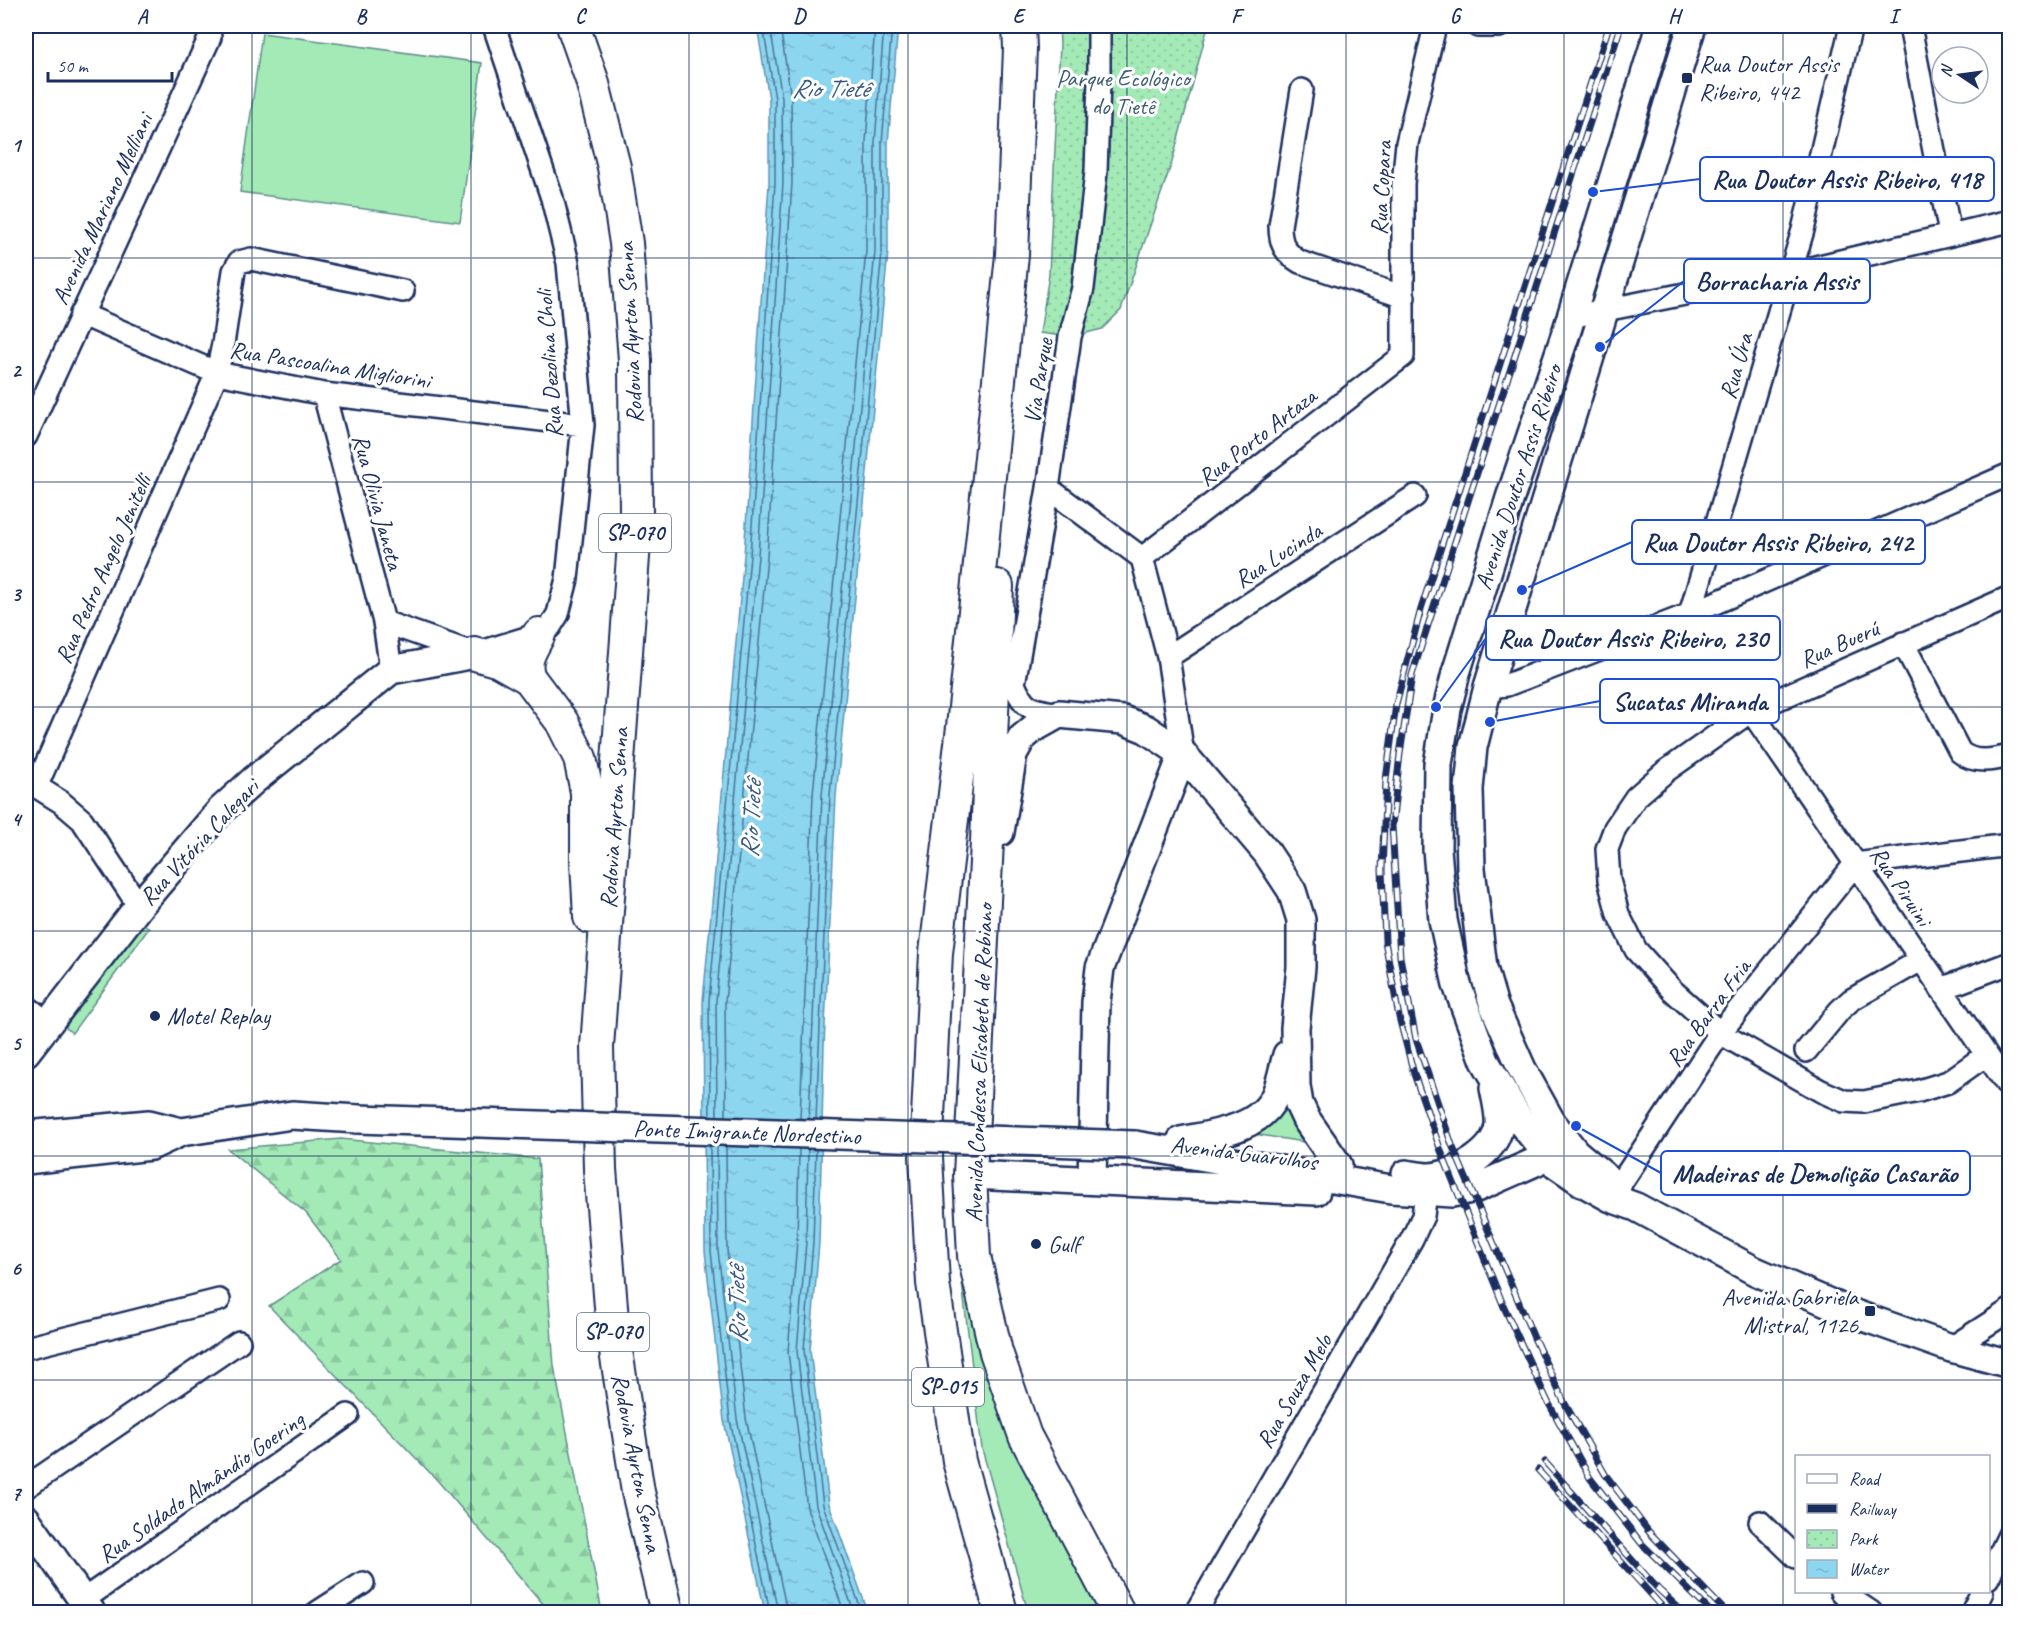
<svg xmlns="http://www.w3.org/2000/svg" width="2035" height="1638" viewBox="0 0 2035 1638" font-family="Caveat,sans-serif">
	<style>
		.green { fill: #a3eab7; stroke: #5f8c8a; stroke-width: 1.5 }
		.forest { fill: url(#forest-firs); stroke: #5f8c8a; stroke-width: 1.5 }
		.park { fill: url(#park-dots); stroke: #5f8c8a; stroke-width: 1.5 }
		.water { fill: url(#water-ripples); stroke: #5f93b5; stroke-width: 1.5 }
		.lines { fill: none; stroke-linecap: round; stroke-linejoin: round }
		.shore { stroke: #497298; stroke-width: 1.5 }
		.minor-casing { stroke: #1b2f5e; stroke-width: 26 }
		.major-casing { stroke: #1b2f5e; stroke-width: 32 }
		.highway-casing { stroke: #1b2f5e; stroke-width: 36 }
		.minor { stroke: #fff; stroke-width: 21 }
		.major { stroke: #fff; stroke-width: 27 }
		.highway { stroke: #fff; stroke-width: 32 }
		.rail-casing { stroke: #1b2f5e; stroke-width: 7 }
		.rail { stroke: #fff; stroke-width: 4.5; stroke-dasharray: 14; stroke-linecap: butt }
		.major-bridge-casing { stroke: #1b2f5e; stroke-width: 32; stroke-linecap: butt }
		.major-bridge { stroke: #fff; stroke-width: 27 }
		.grid { fill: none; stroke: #1b2f5e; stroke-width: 1.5; stroke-opacity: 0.55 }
		.poi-dot { fill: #1b2f5e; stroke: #fff; stroke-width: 2 }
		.labels { text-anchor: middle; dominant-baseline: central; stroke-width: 6; stroke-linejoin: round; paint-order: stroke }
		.shield { fill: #fff; stroke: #5f6d8e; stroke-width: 1.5 }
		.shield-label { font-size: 22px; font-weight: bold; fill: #1b2f5e }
		.poi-label { font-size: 24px; fill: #1b2f5e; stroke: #fff; text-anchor: start }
		.park-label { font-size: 24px; fill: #3d5e74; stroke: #fff }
		.street-label { font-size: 24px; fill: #1b2f5e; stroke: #fff }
		.water-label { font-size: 26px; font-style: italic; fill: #385982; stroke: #fff }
		.leader { fill: none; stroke: #1d4ed8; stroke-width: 2 }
		.callout-dot { fill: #1d4ed8; stroke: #fff; stroke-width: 2 }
		.callout { fill: #fff; stroke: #1d4ed8; stroke-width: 2 }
		.callout-label { font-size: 26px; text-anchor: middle; font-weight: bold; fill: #1b2f5e }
		.neatline { fill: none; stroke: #1b2f5e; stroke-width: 2 }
		.grid-label { font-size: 20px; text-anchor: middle; font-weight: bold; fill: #1b2f5e }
	</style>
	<defs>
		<pattern id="forest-firs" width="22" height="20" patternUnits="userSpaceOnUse" patternTransform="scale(1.5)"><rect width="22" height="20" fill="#a3eab7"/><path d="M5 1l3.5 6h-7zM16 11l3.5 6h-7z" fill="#8cc9a0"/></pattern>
		<pattern id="park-dots" width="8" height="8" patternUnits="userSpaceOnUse" patternTransform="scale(1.5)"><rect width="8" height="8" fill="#a3eab7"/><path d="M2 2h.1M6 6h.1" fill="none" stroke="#8cc9a0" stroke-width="1.8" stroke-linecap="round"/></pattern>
		<pattern id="water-ripples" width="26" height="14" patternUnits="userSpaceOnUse" patternTransform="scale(1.5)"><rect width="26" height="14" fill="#8dd6ef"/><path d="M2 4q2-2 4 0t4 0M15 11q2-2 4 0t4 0" fill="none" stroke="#79b8cf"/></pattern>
	</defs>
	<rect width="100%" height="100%" fill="#fff"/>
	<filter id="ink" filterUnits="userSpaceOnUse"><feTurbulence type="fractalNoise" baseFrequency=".0167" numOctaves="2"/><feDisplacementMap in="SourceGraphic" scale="12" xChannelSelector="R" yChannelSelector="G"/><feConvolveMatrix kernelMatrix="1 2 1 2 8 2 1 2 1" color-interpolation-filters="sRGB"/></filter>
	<g filter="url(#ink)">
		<path class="green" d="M262 33 482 63 460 222 240 192Z
			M143 923 149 928 72 1033 65 1027Z
			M1286 1101 1310 1143 1248 1133Z
			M962 1283 1000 1408 1104 1612H1028L982 1449Z"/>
		<path class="forest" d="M341 1139 538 1159 554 1366 602 1612H550L437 1480 269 1306 341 1259 306 1213 228 1149Z"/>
		<path class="park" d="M1059 26H1208L1172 162 1121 310 1102 329 1070 337 1040 333 1049 274 1060 44Z"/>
		<path class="water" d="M757 26H898L888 143V252L836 796 824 1046 819 1243 810 1350 829 1504 868 1612H765L724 1421 705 1251 703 1001 744 555 769 183V99Z"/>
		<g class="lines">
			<path class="shore" d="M710 1116 709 1001 750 556 775 183V99L763 26
				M717 1116 716 1001 758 556 783 183 782 98 770 26
				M726 1116 725 1002 767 557 792 183 791 98 780 26
				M800 1119 813 794 866 251V142L875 26
				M809 1119 822 795 875 252V142L884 26
				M816 1119 830 795 882 252V143L892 26
				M710 1146 711 1251 730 1420 770 1612
				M717 1146 718 1250 737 1419 778 1612
				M726 1146 727 1250 746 1418 787 1612
				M799 1149 797 1241 788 1352 807 1508 844 1612
				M808 1149 806 1242 797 1351 816 1506 854 1612
				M816 1149 813 1242 804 1350 823 1505 862 1612"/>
			<g class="minor-casing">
				<path id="minor" d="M1478 26H1499
					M1910 26 1950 234
					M1302 90 1280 226C1280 244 1285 253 1300 262L1404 297
					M81 314 217 373 324 394 583 425
					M1570 317 1790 273 2010 221
					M324 394 384 622 391 670
					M26 436 210 37
					M1048 488 1142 558 1168 657 1183 754
					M1142 558 1403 356V184L1407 143 1435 26
					M1690 614 1803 230 1851 26
					M384 622 475 654 539 634 550 627 558 614 567 579 583 425 568 263 552 198 494 26
					M1903 643 1960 752C1974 764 1993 760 2010 756
					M1168 657 1415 496
					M1488 687 1507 685 1690 614 2010 474
					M1751 711 2010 1089
					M1059 714C1033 709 1025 711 1014 684L1048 488 1070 337 1083 288 1096 172 1099 81V26
					M26 780 61 802 82 820 139 906
					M37 785 217 373 223 344 234 271 239 262 251 259 403 291
					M1855 864 2010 845
					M1941 989 2010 963
					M26 1006 48 1023
					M1806 1051 1840 1010 1851 1000 1921 960
					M1986 1055 1948 1082 1919 1091 1864 1102 1844 1101 1821 1091 1720 1033 1672 990 1636 950 1618 914 1609 880 1607 849 1615 828 1636 797 1666 771 1751 711 2010 597
					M1611 1198 1720 1033 1855 864
					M26 1348 219 1300
					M1951 1348 2010 1310
					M26 1487 239 1342
					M1760 1522 1796 1557
					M1988 1578 2010 1533
					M1841 1592 1871 1612
					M83 1600 348 1415
					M318 1612 363 1583
					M1196 1612 1412 1239 1423 1216 1426 1192
					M1972 1612 1982 1592"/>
			</g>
			<g class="major-casing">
				<path id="major" d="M1660 26 1567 330 1510 498 1456 673 1447 709 1438 764 1437 849 1443 920 1457 985 1485 1061 1520 1121 1556 1164 1582 1182 1611 1198 1636 1207 1755 1271 1799 1290 1855 1314 1951 1348 2010 1364
					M1000 832 1013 754 1022 738 1034 728 1059 714 1123 720 1146 729 1183 754 1267 853 1292 891 1301 920V967L1295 1028 1296 1086 1299 1104 1306 1119 1338 1165
					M26 1052 139 906 221 810 254 780 391 670 475 654
					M26 1135 149 1124 181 1132
					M1181 1141C1214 1134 1260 1129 1275 1096 1281 1083 1283 1068 1287 1055
					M1135 1145 1391 1189 1452 1193 1476 1188 1535 1162 1560 1140
					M26 1160 151 1146 181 1132 292 1115 358 1119
					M1406 1174C1413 1175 1421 1177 1429 1177 1455 1176 1496 1153 1499 1125 1500 1114 1496 1099 1494 1088
					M970 1175 1316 1191
					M1092 1180 1096 1002 1100 968 1183 754
					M1617 1187 1575 1152 1552 1123 1522 1069 1494 1006 1483 968 1471 869 1469 789 1473 747 1488 687 1692 26
					M26 1519 91 1612"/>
			</g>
			<g class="highway-casing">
				<path id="highway" d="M573 26 592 80 614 167 626 243 635 360 636 516 597 1047 600 1169 613 1332 638 1492 667 1612
					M997 586 987 842 970 1175 974 1256 996 1352 1025 1436 1118 1612
					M475 654 499 661 529 678 562 722 580 758 587 792V862L590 917
					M529 678C522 660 531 650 539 634
					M1001 1612 959 1461 933 1283 926 1157 936 953 963 727 1012 255 1020 48 1019 26"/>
			</g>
			<use href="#minor" class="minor"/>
			<use href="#major" class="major"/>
			<use href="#highway" class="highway"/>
			<g class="rail-casing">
				<path id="rail" d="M1609 26 1421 609 1396 704 1386 780 1382 870 1385 941 1399 1017 1414 1074 1441 1151 1504 1307 1548 1402 1590 1478 1642 1544 1711 1612
					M1621 26 1412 675 1400 754 1392 826 1400 957 1416 1039 1452 1145 1534 1338 1564 1402 1605 1474 1649 1532 1726 1612
					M1545 1462 1658 1589 1683 1612
					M1538 1470 1667 1612"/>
			</g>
			<use href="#rail" class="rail"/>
			<g class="major-bridge-casing">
				<path id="major-bridge" d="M358 1119 1135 1145"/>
			</g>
			<use href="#major-bridge" class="major-bridge"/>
		</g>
	</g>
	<path class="grid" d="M252 26V1612M471 26V1612M689 26V1612M908 26V1612M1127 26V1612M1346 26V1612M1564 26V1612M1783 26V1612M26 258H2010M26 482H2010M26 707H2010M26 931H2010M26 1156H2010M26 1380H2010"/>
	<g class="poi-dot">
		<rect x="1681" y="72" width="12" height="12" rx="3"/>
		<circle cx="155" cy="1016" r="6"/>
		<circle cx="1036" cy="1244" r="6"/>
		<rect x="1864" y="1305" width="12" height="12" rx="3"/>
	</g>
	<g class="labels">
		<g class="shield">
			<rect x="599" y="514" width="72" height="38" rx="4.5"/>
			<rect x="577" y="1313" width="72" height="38" rx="4.5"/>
			<rect x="912" y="1368" width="72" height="38" rx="4.5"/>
		</g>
		<g class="shield-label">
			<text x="635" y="533">SP-070</text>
			<text x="613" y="1332">SP-070</text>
			<text x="948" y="1387">SP-015</text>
		</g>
		<g class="poi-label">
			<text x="1699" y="64">Rua Doutor Assis<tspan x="1699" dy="28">Ribeiro, 442</tspan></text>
			<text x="167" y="1016">Motel Replay</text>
			<text x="1048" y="1244">Gulf</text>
			<text x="1858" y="1297" text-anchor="end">Avenida Gabriela<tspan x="1858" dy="28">Mistral, 1126</tspan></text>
		</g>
		<g class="park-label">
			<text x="1123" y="78">Parque Ecológico<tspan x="1123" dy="28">do Tietê</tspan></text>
		</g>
		<g class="street-label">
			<text transform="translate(1381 188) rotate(-87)">Rua Copara</text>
			<text transform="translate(102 209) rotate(-65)">Avenida Mariano Melliani</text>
			<text transform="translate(630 333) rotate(-93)">Rodovia Ayrton Senna</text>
			<text transform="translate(549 364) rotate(-94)">Rua Dezolina Choli</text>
			<text transform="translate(330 365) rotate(9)">Rua Pascoalina Migliorini</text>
			<text transform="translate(1736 366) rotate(-74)">Rua Úra</text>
			<text transform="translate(1038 381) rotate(-81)">Via Parque</text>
			<text transform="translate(1257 437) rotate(-38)">Rua Porto Artaza</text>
			<text transform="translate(1518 477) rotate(-72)">Avenida Doutor Assis Ribeiro</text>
			<text transform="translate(378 502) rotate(75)">Rua Olivia Janeta</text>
			<text transform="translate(1278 555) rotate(-33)">Rua Lucinda</text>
			<text transform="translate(103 569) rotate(-66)">Rua Pedro Angelo Jenitelli</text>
			<text transform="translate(1839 644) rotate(-24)">Rua Buerú</text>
			<text transform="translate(614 818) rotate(-86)">Rodovia Ayrton Senna</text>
			<text transform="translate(199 842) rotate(-47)">Rua Vitória Calegari</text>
			<text transform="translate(1901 886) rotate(56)">Rua Piruini</text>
			<text transform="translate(1708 1013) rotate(-54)">Rua Barra Fria</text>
			<text transform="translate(979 1063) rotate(-88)">Avenida Condessa Elisabeth de Robiano</text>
			<text transform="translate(747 1132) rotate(2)">Ponte Imigrante Nordestino</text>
			<text transform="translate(1244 1153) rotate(7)">Avenida Guarulhos</text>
			<text transform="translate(1294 1391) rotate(-60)">Rua Souza Melo</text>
			<text transform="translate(637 1463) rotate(79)">Rodovia Ayrton Senna</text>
			<text transform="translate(201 1487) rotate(-35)">Rua Soldado Almândio Goering</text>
		</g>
		<g class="water-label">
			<text x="830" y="88">Rio Tietê</text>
			<text transform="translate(751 819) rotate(-87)">Rio Tietê</text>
			<text transform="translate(737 1305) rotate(-92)">Rio Tietê</text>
		</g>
	</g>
	<path class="leader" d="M1593 192L1700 179M1600 347L1684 281M1522 590L1632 542M1436 707L1486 638M1490 722L1600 701M1576 1126L1661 1173"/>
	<g class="callout-dot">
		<circle cx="1593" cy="192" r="6"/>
		<circle cx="1600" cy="347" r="6"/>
		<circle cx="1522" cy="590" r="6"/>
		<circle cx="1436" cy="707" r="6"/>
		<circle cx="1490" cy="722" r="6"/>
		<circle cx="1576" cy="1126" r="6"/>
	</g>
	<g class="callout">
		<rect x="1700" y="157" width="294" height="44" rx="6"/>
		<rect x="1684" y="259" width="186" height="44" rx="6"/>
		<rect x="1632" y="520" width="293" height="44" rx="6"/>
		<rect x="1486" y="616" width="294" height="44" rx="6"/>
		<rect x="1600" y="679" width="179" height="44" rx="6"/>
		<rect x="1661" y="1151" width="309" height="44" rx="6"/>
	</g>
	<g class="callout-label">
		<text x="1847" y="188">Rua Doutor Assis Ribeiro, 418</text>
		<text x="1777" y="290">Borracharia Assis</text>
		<text x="1778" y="551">Rua Doutor Assis Ribeiro, 242</text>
		<text x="1633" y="647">Rua Doutor Assis Ribeiro, 230</text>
		<text x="1690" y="710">Sucatas Miranda</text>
		<text x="1815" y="1182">Madeiras de Demolição Casarão</text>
	</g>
	<rect width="2035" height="1638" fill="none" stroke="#fff" stroke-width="66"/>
	<rect x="1795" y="1455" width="195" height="138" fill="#ffffff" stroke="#a4acbf" stroke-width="1.5"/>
	<rect x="1807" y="1474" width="30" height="9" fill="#ffffff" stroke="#a4acbf" stroke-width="1.5"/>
	<text x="1849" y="1485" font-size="18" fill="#1b2f5e">Road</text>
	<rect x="1807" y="1504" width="30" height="9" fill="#1b2f5e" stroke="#a4acbf" stroke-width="1.5"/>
	<text x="1849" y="1515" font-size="18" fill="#1b2f5e">Railway</text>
	<rect x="1807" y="1530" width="30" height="18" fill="url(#park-dots)" stroke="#a4acbf" stroke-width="1.5"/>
	<text x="1849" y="1545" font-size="18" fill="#1b2f5e">Park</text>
	<rect x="1807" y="1560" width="30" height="18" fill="url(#water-ripples)" stroke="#a4acbf" stroke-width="1.5"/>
	<text x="1849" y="1575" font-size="18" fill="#1b2f5e">Water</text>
	<g transform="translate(1960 75) rotate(283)"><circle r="28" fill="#ffffff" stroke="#a4acbf" stroke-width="1.5"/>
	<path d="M0-4.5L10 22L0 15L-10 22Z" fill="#1b2f5e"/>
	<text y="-9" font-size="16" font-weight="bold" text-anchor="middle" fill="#1b2f5e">N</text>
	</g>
	<path d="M48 72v9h124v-9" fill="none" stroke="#1b2f5e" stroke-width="3"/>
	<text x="57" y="72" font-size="18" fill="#1b2f5e" stroke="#ffffff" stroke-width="4.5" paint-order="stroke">50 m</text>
	<rect x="33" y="33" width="1969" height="1572" class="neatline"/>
	<g class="grid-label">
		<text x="142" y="23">A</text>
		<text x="361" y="23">B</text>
		<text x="580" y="23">C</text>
		<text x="799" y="23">D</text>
		<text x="1018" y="23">E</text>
		<text x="1236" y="23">F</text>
		<text x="1455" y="23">G</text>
		<text x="1674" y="23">H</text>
		<text x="1893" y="23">I</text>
		<text x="16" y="152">1</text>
		<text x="16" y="377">2</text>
		<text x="16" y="601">3</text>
		<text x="16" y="826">4</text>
		<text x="16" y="1050">5</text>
		<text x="16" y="1275">6</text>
		<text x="16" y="1500">7</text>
	</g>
</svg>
